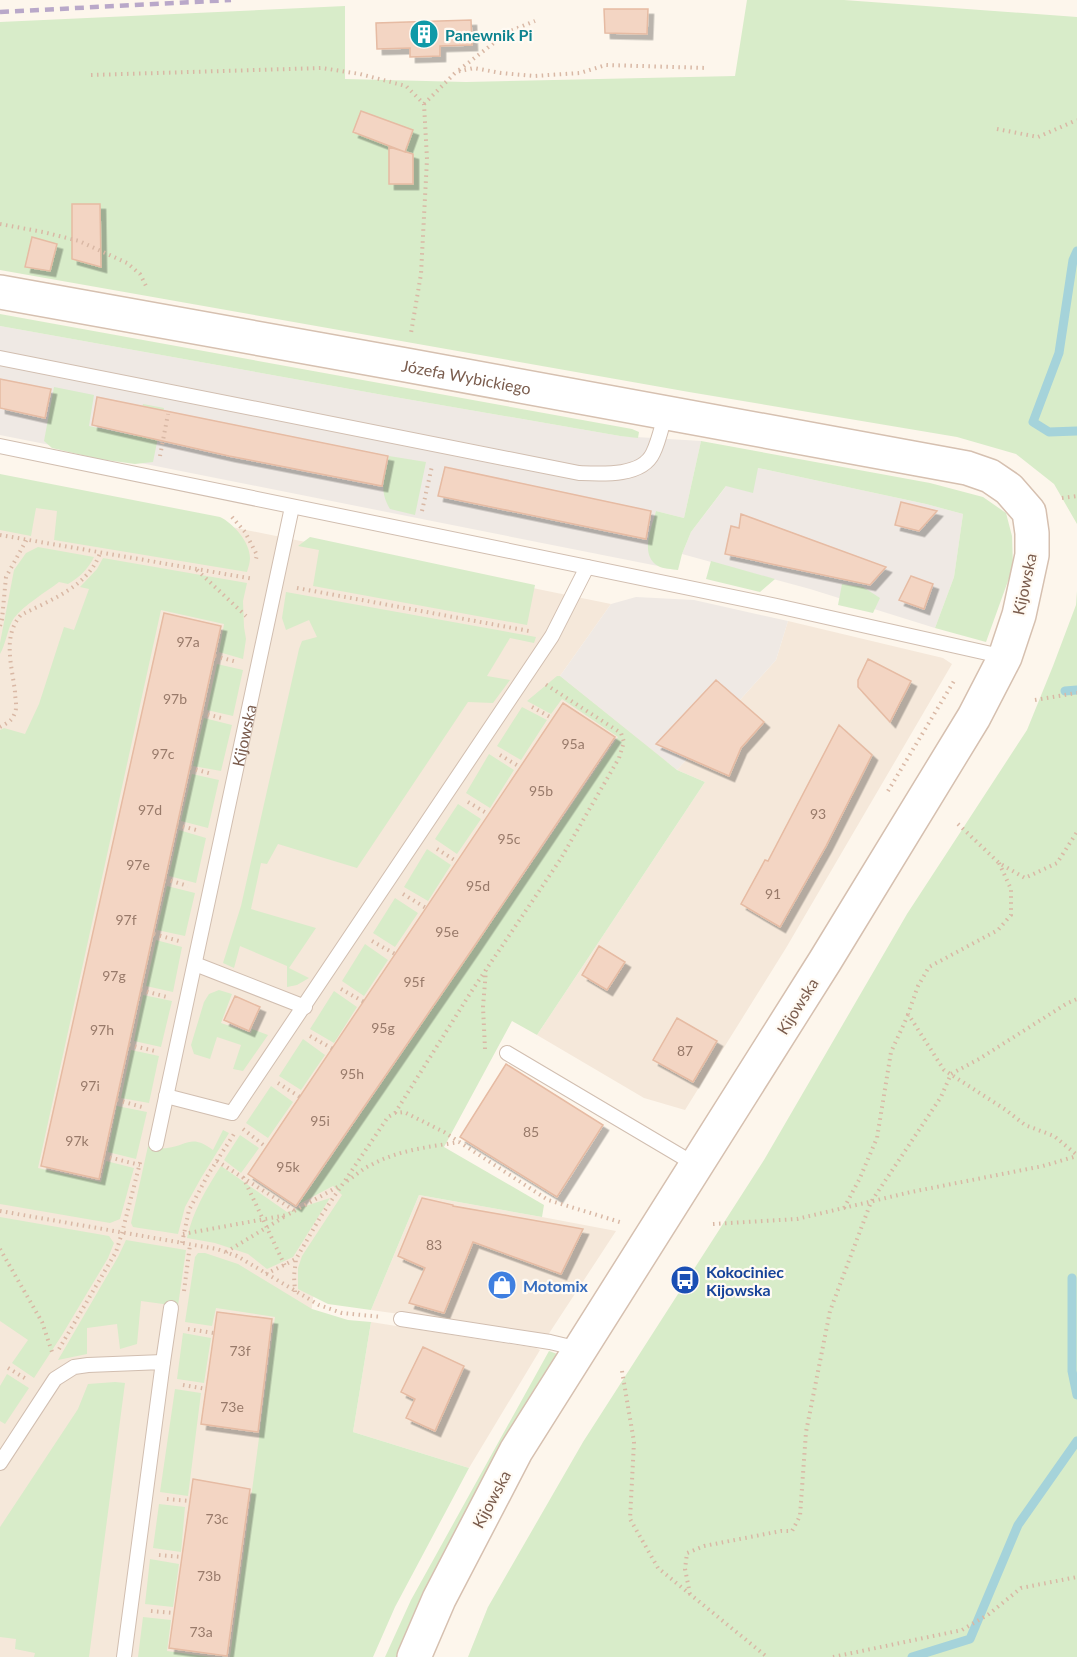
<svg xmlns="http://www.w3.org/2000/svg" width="1077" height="1657" viewBox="0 0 1077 1657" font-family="Lato,sans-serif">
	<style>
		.residential { fill: #f5e8da }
		.industrial { fill: #efe9e4 }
		.green { fill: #d8ecc9 }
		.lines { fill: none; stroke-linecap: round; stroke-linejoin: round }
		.stream { stroke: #a5d3da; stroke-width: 9 }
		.building { fill: #f3d5c3; stroke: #e6bba3; stroke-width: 1.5; filter: url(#shadow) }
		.lane-casing { stroke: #d1beb0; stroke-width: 16 }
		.secondary-casing { stroke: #d6c0b0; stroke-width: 36 }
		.path { stroke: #d9b8a5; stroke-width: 4; stroke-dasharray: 1.5 4.5; stroke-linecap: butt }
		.lane { stroke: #fff; stroke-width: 14 }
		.secondary { stroke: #fff; stroke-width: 33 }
		.rail { stroke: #b9a8c9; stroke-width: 4.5; stroke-dasharray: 9 6; stroke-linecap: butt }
		.labels { text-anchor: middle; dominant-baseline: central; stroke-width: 4.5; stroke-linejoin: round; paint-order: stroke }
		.number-label { font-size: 14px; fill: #987a6a }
		.culture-label { font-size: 16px; font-weight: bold; fill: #0d838f; stroke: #fffaf3; text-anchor: start }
		.street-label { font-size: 16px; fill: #7a5c4d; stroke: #fffaf3 }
		.transit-label { font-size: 16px; font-weight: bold; fill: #164399; stroke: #fffaf3; text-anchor: start }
		.shop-label { font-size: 16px; font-weight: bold; fill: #366cbe; stroke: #fffaf3; text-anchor: start }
	</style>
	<defs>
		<filter id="shadow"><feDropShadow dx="5.5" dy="5.5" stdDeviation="0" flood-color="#0004"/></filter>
	</defs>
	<rect width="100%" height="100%" fill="#fdf6ec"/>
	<path class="residential" d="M0 480 611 604 560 676 667 761 315 1284 265 1657H0Z
		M788 621 943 658 952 664 786 948 685 1110 644 1098 537 1035 705 782 677 770 776 660Z
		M419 1195 542 1217 616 1231 548 1335 371 1310Z
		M371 1322 536 1348 540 1350 469 1468 353 1432Z"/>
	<path class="industrial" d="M0 326 383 395 620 436 701 441 684 518 656 511 650 557 658 566 0 435Z
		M758 468 926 504 963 514 954 577 935 628 810 589 682 554 691 532 727 485Z
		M636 597 694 600 788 621 776 660 677 770 560 676 611 604Z"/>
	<path class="green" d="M747 0H844L1077 17V524L1054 484 1016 454 957 437 689 392 0 270V22L345 6V79L466 82 735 76Z
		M0 314 632 429 639 432 638 438 620 436 383 395 0 326Z
		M54 387 94 395 89 426 136 436 143 404 164 408 153 462 135 464 99 459 52 448 44 441Z
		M701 441 930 483 983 497 1006 513 1012 536 1013 567 986 642 935 628 954 577 963 514 926 504 758 468 753 493 726 486 691 532 682 554 678 570C672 569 663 569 658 566 639 555 652 527 656 511L684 518Z
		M389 456 426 462 415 515 390 509C378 489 385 478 389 456Z
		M0 474 220 517C233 523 250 542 250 558 250 563 248 568 247 572L54 540 57 511 36 508 31 536 0 530Z
		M310 537 535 585 527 625 313 586 319 550 298 546Z
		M38 547 94 557C89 568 79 578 68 584L59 582C46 592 24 605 14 618 8 626 6 644 0 654V643L14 570 26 553Z
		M103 558 247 583 243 601 244 627 246 639 243 659 219 652 224 624 161 610 38 1168 101 1182 106 1161 134 1168 120 1219 110 1223 0 1204V730L4 728 25 734 39 704 64 627 74 630 89 589 80 587 97 569Z
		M711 561 775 579 760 592 706 579Z
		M842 584 863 587 880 598 873 613 838 605Z
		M1077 591V1657H468L488 1607 583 1442 764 1160 907 914 1027 730 1053 666 1076 605Z
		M286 592 536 637 534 643 510 638 487 676 510 680 493 703 468 702 357 868 278 844 267 864 261 863 251 909 316 928 289 968 309 978 297 985 287 987V966L240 946 234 968 223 963 241 906 299 649 302 641 317 637 309 620 286 630 282 618Z
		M217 664 243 670 233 716 207 710Z
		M557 676H560L677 770 705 782 537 1035 512 1021 444 1147 544 1205 542 1217 419 1195 371 1310 328 1304 298 1289V1268L302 1256 342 1195 333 1186 299 1204 618 737 562 699 551 714 527 701Z
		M522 707 547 720 521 760 497 746Z
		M204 718 232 725 221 771 193 766Z
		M489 754 514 770 490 808 466 793Z
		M192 774 219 780 208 828 181 821Z
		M458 804 481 819 457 854 435 839Z
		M179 830 206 838 196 883 169 876Z
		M427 849 451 865 428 901 404 887Z
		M167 886 195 893 185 936 157 930Z
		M395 898 418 913 395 947 373 933Z
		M156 940 182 947 173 992 146 986Z
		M365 944 388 960 364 996 342 981Z
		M219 990 232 994 221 1023 251 1033 252 1029 268 1035 243 1071 233 1069 241 1045 217 1037 210 1059 194 1054 191 1045 204 1002 209 994Z
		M334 991 357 1007 334 1043 310 1029Z
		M143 995 172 1001 161 1047 134 1041Z
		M303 1039 325 1055 301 1090 279 1076Z
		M131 1050 159 1056 149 1103 121 1098Z
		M271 1086 293 1102 268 1138 246 1123Z
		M117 1106 147 1112 136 1159 108 1152Z
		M223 1130 229 1133 201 1178 185 1207 178 1234 133 1227 131 1223 148 1146C154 1147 162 1149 167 1148 189 1145 191 1134 213 1150Z
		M240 1135 259 1148 241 1173 224 1160Z
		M221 1166 287 1212 330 1198 293 1257 267 1269 248 1254 215 1243 187 1238C193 1211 206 1189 221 1166Z
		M0 1217 109 1236 114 1243 108 1258 62 1335 34 1378 12 1363 28 1340 0 1321Z
		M126 1240 186 1250 178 1306 141 1301 137 1344 120 1349 117 1324 87 1328V1354L58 1360 118 1257Z
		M198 1253H205L238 1264 312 1309 348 1320 371 1322 353 1432 469 1468 395 1607 373 1657H230L275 1317 216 1308 212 1326 185 1322 195 1257Z
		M183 1333 211 1338 204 1383 177 1379Z
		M549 1351 566 1357 427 1593 397 1657H385L411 1600Z
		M7 1374 29 1388 5 1424 0 1421V1386Z
		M115 1382 125 1383 89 1657H34L35 1653 15 1649 16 1639 0 1637V1527L78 1409 88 1384Z
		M175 1389 201 1393 188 1496 160 1492Z
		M159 1504 185 1507 181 1552 153 1548Z
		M150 1559 179 1564 173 1607 145 1604Z
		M143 1617 171 1620 167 1651 212 1657H138Z"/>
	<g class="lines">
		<path class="stream" d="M1077 251 1073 260 1059 353 1033 422 1049 432 1077 431
			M1065 691 1077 690
			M1072 1278V1371L1077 1395
			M912 1657 970 1639 1018 1525 1077 1441"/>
	</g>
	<path class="building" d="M604 9H648L647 34 605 33Z
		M471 20 472 45 440 46V56L410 57V48L377 49 376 23Z
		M361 111 413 130 405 152 353 132Z
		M389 147 413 154V184H389Z
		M72 204H100L101 267 72 259Z
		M32 237 57 244 50 271 25 267Z
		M0 379 51 389 45 418 0 408Z
		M97 397 388 456 382 486 229 456 92 425Z
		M445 467 651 511 646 539 438 496Z
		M901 502 937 511 919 531 895 525Z
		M741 514 886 567 870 585 725 554 731 526 739 528Z
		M911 576 933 584 924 609 899 600Z
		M164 613 221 626 99 1179 41 1166Z
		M868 659 911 681 890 722 858 687V680Z
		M716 680 764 722 741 748 729 776 656 744Z
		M563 703 615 737 473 948 296 1206 248 1174Z
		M839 725 872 755 826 846 780 927 741 904 765 860 768 861Z
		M599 946 625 962 607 990 582 975Z
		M235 996 260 1007 249 1031 224 1020Z
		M677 1018 717 1041 693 1082 653 1060Z
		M506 1064 603 1125 557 1197 460 1137Z
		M422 1198 453 1205V1206L583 1229 561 1274 473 1242 444 1313 409 1303 425 1268 398 1256Z
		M217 1312 272 1319 258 1432 201 1424Z
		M423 1347 464 1366 435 1431 406 1418 415 1399 401 1392Z
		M193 1479 250 1489 227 1656 169 1648Z"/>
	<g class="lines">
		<g class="lane-casing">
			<g id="lane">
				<path d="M0 358 579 473C601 474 642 477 653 453 659 441 662 425 666 412"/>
				<path d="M0 446 777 606 1005 657"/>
				<path d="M195 964 305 1007"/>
				<path d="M507 1053 696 1165"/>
				<path d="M166 1096 232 1113 552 636 587 567"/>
				<path id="s1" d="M156 1144 292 507"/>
				<path d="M401 1319 550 1342 579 1349"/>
				<path d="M163 1362 171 1308"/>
				<path d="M0 1463 55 1379 74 1367 88 1365 163 1362 124 1657"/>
			</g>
		</g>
		<g class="secondary-casing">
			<g id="secondary">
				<path id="s2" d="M0 292 406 365 967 468 990 476 1009 489 1029 512 1032 533V555L1019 615 1005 657 974 717 825 961 516 1451 439 1599 414 1657"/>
			</g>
		</g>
		<path class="path" d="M459 70 508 32 535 21
			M91 75 322 68 360 74 406 86 424 104 427 159 421 274 411 333
			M424 104 456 72 474 68 501 73 534 76 580 73 606 65 708 68
			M997 129 1038 137 1077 120
			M0 224 43 232 79 241 127 263 140 274 146 286
			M160 456 168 414
			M1062 498 1077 496
			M422 511 432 466
			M232 517 245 532 257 555 256 559
			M0 535 254 579
			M197 570 246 616
			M297 588 529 631
			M0 626 2 619 6 577 27 539
			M215 656 237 662
			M1035 700 1077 693
			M532 707 552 718
			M202 713 225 719
			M0 727C5 724 12 721 14 715 18 708 15 699 15 692 12 666 2 636 21 615 50 600 88 587 100 553
			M500 755 520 767
			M190 768 212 774
			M888 791 954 681
			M468 802 488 814
			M958 824 999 863 1025 878 1057 863 1077 832
			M177 825 200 831
			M437 849 456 861
			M999 863 1011 889V915L998 930 929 967 918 986 908 1014 944 1070 1006 1110 1025 1125 1054 1136 1077 1155
			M165 879 188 886
			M403 894 426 908
			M154 934 179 941
			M372 941 395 954
			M341 989 364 1002
			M141 990 167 997
			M310 1036 333 1049
			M129 1045 155 1051
			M485 1049 483 1007 486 970
			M278 1083 300 1097
			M117 1100 142 1107
			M395 1113 471 992 560 860 619 758 624 742 621 733 545 684
			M243 1129 266 1147
			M104 1156 140 1165
			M217 1161 295 1211
			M243 1177 285 1266
			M347 1181C355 1176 362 1169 371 1165 398 1150 429 1147 459 1142
			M844 1208 859 1180 877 1138 891 1052 908 1015
			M0 1211 217 1249 237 1256 319 1305 342 1313 382 1317
			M713 1224 797 1219 911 1192 1043 1166 1077 1156
			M183 1234 287 1215 341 1185
			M182 1243 189 1210 209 1173 234 1134
			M0 1249 42 1322 53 1355
			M226 1252 284 1217
			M266 1274 296 1259
			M184 1291 190 1245
			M295 1292 294 1276 296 1259 321 1216 388 1117 395 1113 404 1112 444 1132 548 1200 623 1223
			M188 1329 214 1333
			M59 1349 116 1252 122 1233 141 1159
			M8 1368 28 1380
			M622 1371 634 1442 630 1519 658 1568 767 1657
			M183 1385 206 1389
			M167 1499 190 1501
			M159 1555 182 1557
			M690 1594 685 1569 687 1553 704 1546 781 1531H792L800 1516 806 1432 830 1311 871 1202 941 1097 951 1074 979 1059 1066 1004 1077 999
			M151 1611 174 1613
			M833 1657 962 1630 989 1614 1021 1588 1077 1577"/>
		<use href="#lane" class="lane"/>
		<use href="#secondary" class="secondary"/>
		<path class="rail" d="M0 12 231 0"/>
	</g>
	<defs>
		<g id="building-disc" transform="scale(1.5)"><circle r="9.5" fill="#0f9aa8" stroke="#fffaf3"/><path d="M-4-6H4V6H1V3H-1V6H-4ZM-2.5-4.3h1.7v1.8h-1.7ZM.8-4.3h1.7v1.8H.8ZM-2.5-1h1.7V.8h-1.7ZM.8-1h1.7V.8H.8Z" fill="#fff"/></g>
		<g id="bus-disc" transform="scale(1.5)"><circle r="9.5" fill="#1a4fb4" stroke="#fffaf3"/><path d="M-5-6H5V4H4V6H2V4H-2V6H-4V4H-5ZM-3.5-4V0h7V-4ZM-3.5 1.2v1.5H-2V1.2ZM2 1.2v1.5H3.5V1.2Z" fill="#fff"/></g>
		<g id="shop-disc" transform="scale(1.5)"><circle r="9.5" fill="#3f7fe0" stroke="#fffaf3"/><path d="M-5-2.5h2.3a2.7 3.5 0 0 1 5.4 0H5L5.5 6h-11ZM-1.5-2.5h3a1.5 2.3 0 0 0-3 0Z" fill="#fff"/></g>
	</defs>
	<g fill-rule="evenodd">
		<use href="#building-disc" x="424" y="34"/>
		<use href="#bus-disc" x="685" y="1280"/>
		<use href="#shop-disc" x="502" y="1285"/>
	</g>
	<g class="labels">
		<g class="number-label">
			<text x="188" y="641">97a</text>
			<text x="175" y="698">97b</text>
			<text x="573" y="743">95a</text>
			<text x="163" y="753">97c</text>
			<text x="541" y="790">95b</text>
			<text x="150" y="809">97d</text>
			<text x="818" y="813">93</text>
			<text x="509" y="838">95c</text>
			<text x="138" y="864">97e</text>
			<text x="478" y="885">95d</text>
			<text x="773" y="893">91</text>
			<text x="126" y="919">97f</text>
			<text x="447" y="931">95e</text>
			<text x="114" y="975">97g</text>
			<text x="414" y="981">95f</text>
			<text x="383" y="1027">95g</text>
			<text x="102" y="1029">97h</text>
			<text x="685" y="1050">87</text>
			<text x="352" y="1073">95h</text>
			<text x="90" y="1085">97i</text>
			<text x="320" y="1120">95i</text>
			<text x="531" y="1131">85</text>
			<text x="77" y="1140">97k</text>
			<text x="288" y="1166">95k</text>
			<text x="434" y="1244">83</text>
			<text x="240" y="1350">73f</text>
			<text x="232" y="1406">73e</text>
			<text x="217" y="1518">73c</text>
			<text x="209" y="1575">73b</text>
			<text x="201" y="1631">73a</text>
		</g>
		<g class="culture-label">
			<text x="445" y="34">Panewnik Pi</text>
		</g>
		<g class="street-label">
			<text stroke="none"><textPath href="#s2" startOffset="474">Józefa Wybickiego</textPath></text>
			<text transform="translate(1024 584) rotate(-78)">Kijowska</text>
			<text stroke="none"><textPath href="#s1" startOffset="418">Kijowska</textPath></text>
			<text transform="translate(797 1006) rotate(-58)">Kijowska</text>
			<text transform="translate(491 1499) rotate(-62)">Kijowska</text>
		</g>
		<g class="transit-label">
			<text x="706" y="1271">Kokociniec<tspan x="706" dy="18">Kijowska</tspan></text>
		</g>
		<g class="shop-label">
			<text x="523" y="1285">Motomix</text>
		</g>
	</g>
</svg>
